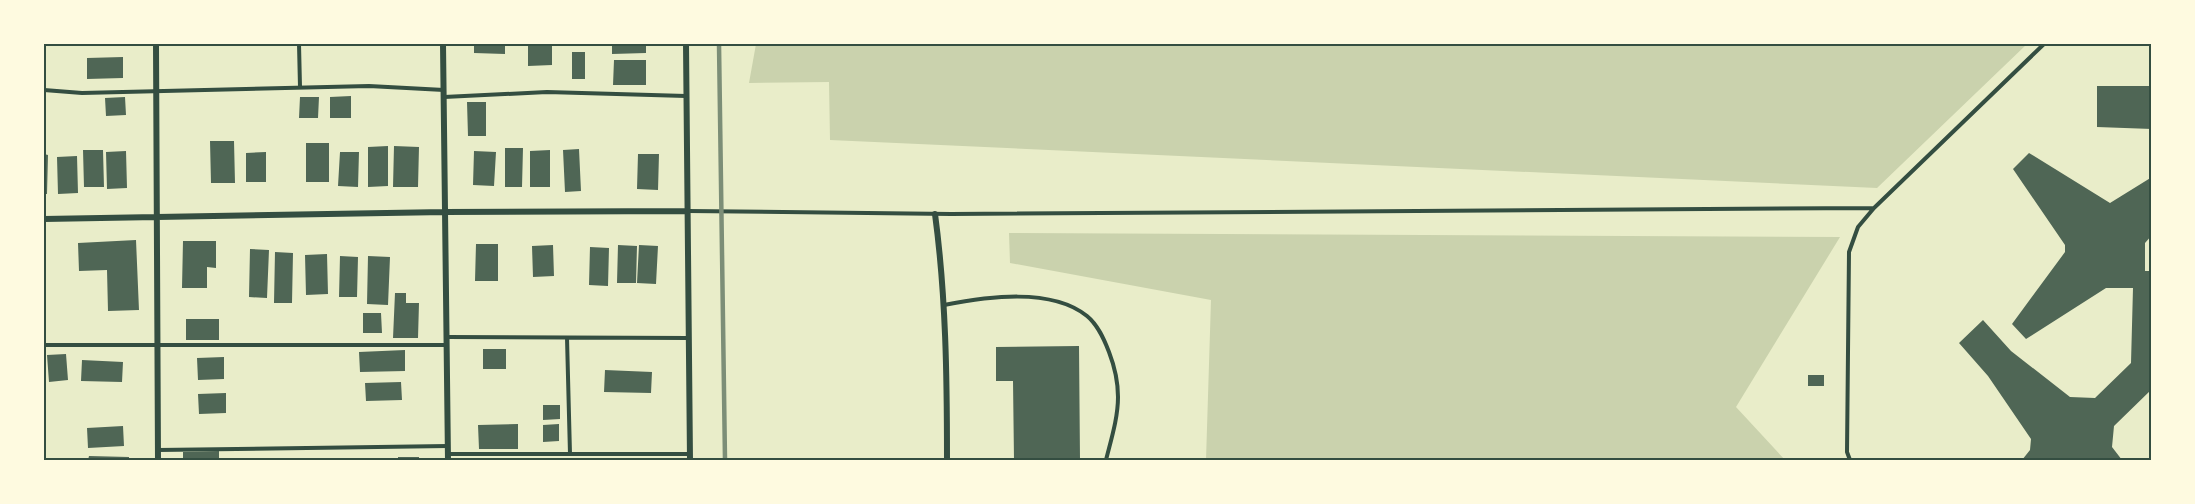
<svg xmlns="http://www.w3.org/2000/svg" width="2195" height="504" viewBox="0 0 2195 504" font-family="'Exo 2',sans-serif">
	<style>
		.green { fill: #cad2ad }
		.building { fill: #4f6655 }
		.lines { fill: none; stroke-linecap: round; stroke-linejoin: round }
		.service { stroke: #344e41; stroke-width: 4 }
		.minor { stroke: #344e41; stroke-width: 6 }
		.rail { stroke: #7c8e77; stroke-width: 4.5 }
		.neatline { fill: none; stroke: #344e41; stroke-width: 2 }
	</style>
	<rect width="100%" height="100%" fill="#e9edc9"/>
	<path class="green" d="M756 44H2027L1877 188 830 140 829 82 749 83Z
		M1009 233 1840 237 1736 407 1785 460H1206L1211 300 1010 263Z"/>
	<path class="building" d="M474 44H505V54L474 53Z
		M528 44H552V65L528 66Z
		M612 44H646V53L612 54Z
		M572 52H585V79H572Z
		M123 57V78L87 79V58Z
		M614 60H646V85H613Z
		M2097 86H2152V129L2097 127Z
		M351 96V118H330V97Z
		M125 97 126 115 106 116 105 98Z
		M300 97H319L318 118H299Z
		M467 102H486V136H468Z
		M210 141H234L235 183H211Z
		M306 143H329V182H306Z
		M388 146V186L368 187V147Z
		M394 146 419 147 418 187H393Z
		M505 148H523L522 187H505Z
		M579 149 581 191 565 192 563 150Z
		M83 150H103L104 187H84Z
		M550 150V187H530V151Z
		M126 151 127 188 107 189 106 152Z
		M474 151 496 152 494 186 473 185Z
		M266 152V182H246V153Z
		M340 152H359L358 187 338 186Z
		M2029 153 2110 203 2152 177V235L2145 243V271H2152V389L2114 426 2112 447 2122 460H2022L2030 450 2031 439 1988 376 1959 343 1983 320 2011 351 2070 397 2095 398 2131 363 2133 288H2106L2026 339 2012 324 2065 252V245L2013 169Z
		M44 154 48 155 47 194H44Z
		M638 154H659L658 190 637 189Z
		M77 156 78 193 58 194 57 157Z
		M136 240 139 310 108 311 107 270 79 271 78 243Z
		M183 241H216V268L207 267V288H182Z
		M476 244H498V281H475Z
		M553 245 554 276 533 277 532 246Z
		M618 245 637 246 636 283H617Z
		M639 245 658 246 656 284 637 283Z
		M590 247 609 248 608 286 589 285Z
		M250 249 269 250 267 298 249 297Z
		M275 252 293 253 292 303H274Z
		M327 254 328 294 306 295 305 255Z
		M340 256 358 257 357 297H339Z
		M368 256 390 257 388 305 367 304Z
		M44 260H46V290H44Z
		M395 293H406V303H419L418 338H393Z
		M363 313H381L382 333H363Z
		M186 319H219V340H186Z
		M1079 346 1080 460H1014L1013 381H996V347Z
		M483 349H506V369H483Z
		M405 350V371L360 372 359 352Z
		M66 354 68 380 49 382 47 355Z
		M224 357V379L198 380 197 358Z
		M82 360 123 362 122 382 81 381Z
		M605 370 652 372 651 393 604 392Z
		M1808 375H1824V386H1808Z
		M401 382 402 400 366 401 365 383Z
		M226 393V413L199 414 198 394Z
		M543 405H560V419L543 420Z
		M518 424V449H479L478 425Z
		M559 424V441L543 442V425Z
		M123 426 124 446 88 448 87 428Z
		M219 451V460H183V452Z
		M89 456 129 457V460H88Z
		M398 457H419V460H398Z"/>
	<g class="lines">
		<path class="service" d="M299 44 300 87
			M44 90 82 93 369 86 444 90
			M444 97 547 92 686 96
			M688 211 951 214 1874 208
			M944 305C986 297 1051 287 1087 316 1098 325 1104 339 1109 352 1114 365 1118 382 1118 397 1118 418 1111 440 1106 460
			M447 337 688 338
			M567 338 570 454
			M44 345H447
			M158 450 448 446
			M448 454H689
			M1850 460 1847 452 1849 252 1858 227 1874 208 2044 44"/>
		<path class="minor" d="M156 44 158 460
			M443 44 448 460
			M686 44 690 460
			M935 214C946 296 947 378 947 460
			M44 219 445 212 688 211"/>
		<path class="rail" d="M719 44 725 460"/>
	</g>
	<rect width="2195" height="504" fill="none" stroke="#fefae0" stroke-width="90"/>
	<rect x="45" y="45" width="2105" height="414" class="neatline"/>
</svg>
